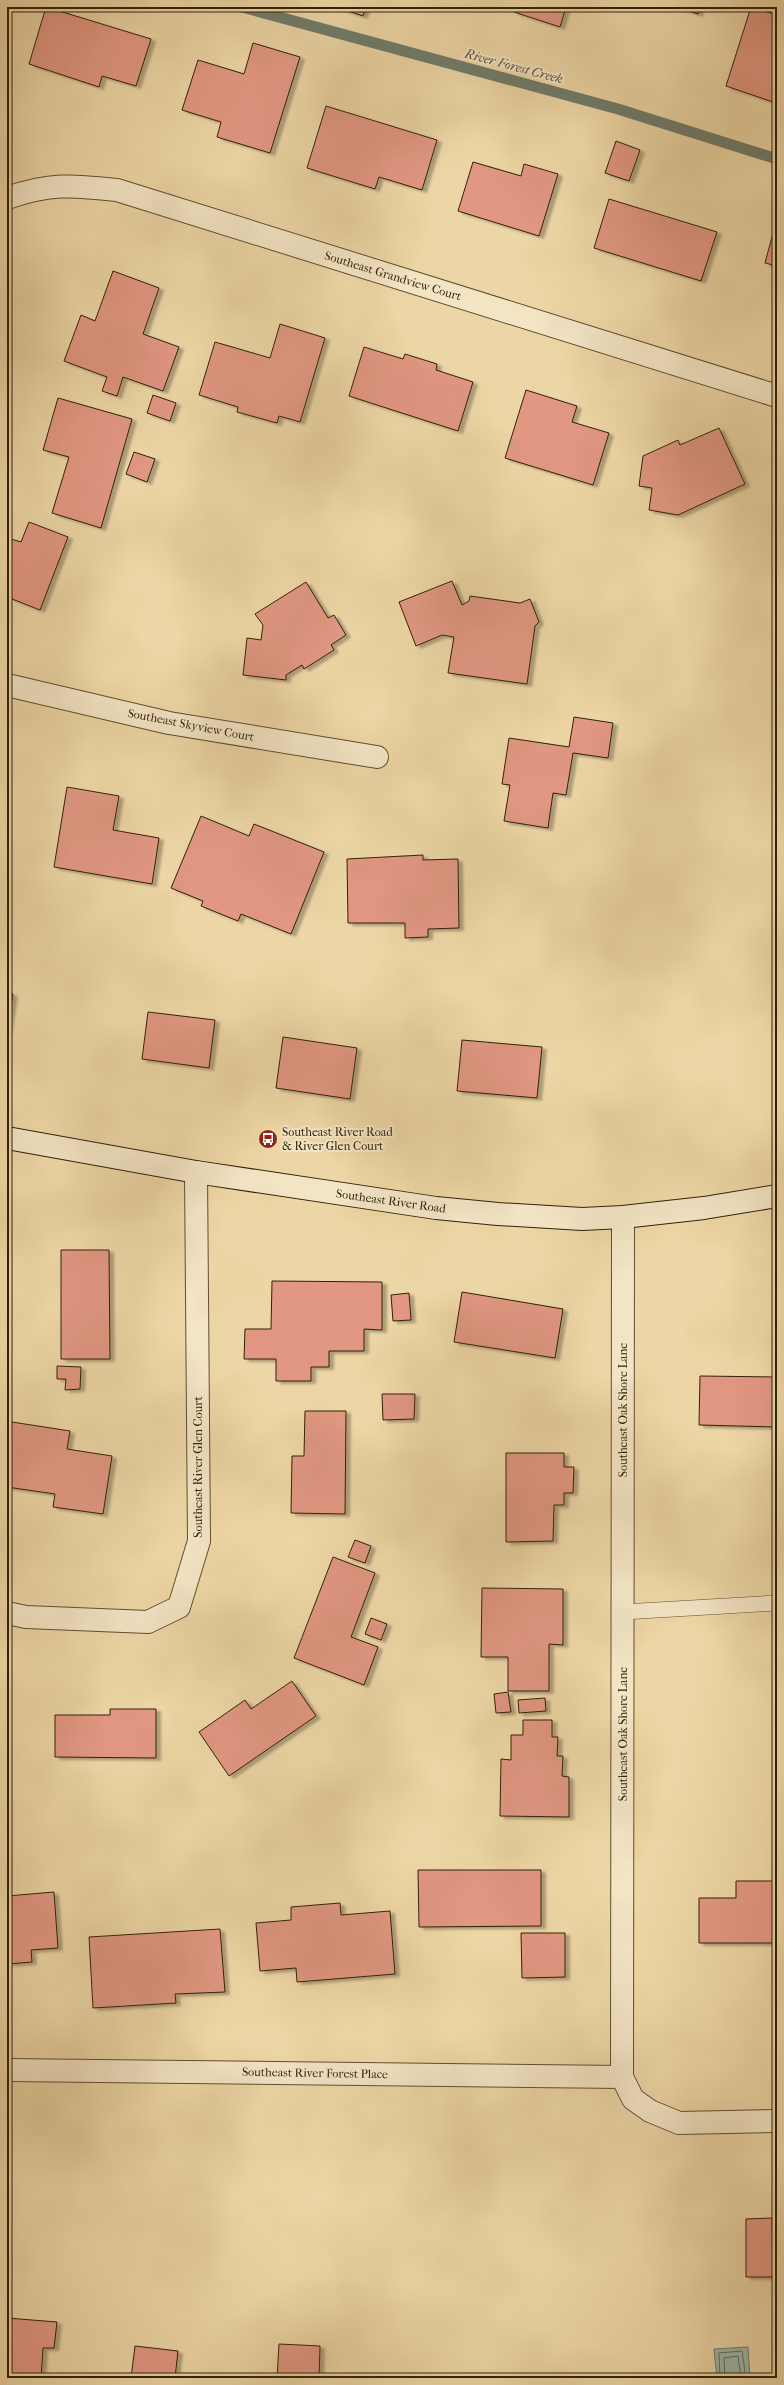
<svg xmlns="http://www.w3.org/2000/svg" width="784" height="2385" viewBox="0 0 784 2385" font-family="'IM FELL French Canon',serif">
	<style>
		.water { fill: #9ab8ac; stroke: #707c6b }
		.lines { fill: none; stroke-linecap: round; stroke-linejoin: round }
		.shore { stroke: #656c5b; stroke-width: 1 }
		.stream { stroke: #707c6b; stroke-width: 11 }
		.building { fill: #e19782; stroke: #30210a; filter: url(#shadow) }
		.lane-casing { stroke: #5f4e31; stroke-width: 16 }
		.street-casing { stroke: #5f4e31; stroke-width: 24 }
		.secondary-casing { stroke: #30210a; stroke-width: 24 }
		.lane { stroke: #f3e4c4; stroke-width: 15 }
		.street { stroke: #f3e4c4; stroke-width: 22 }
		.secondary { stroke: #f3e4c4; stroke-width: 22 }
		.labels { text-anchor: middle; dominant-baseline: central; stroke-width: 4; stroke-linejoin: round; paint-order: stroke }
		.street-label { font-size: 12px; fill: #30210a; stroke: #f3e4c4 }
		.poi-label { font-size: 12px; fill: #30210a; stroke: #f3e4c4; text-anchor: start }
		.water-label { font-size: 13px; font-style: italic; fill: #504e3b; stroke: #f3e4c4 }
	</style>
	<defs>
		<filter id="shadow"><feDropShadow dx="4.5" dy="2.5" stdDeviation="1" flood-color="#0004"/></filter>
	</defs>
	<rect width="100%" height="100%" fill="#edd6a5"/>
	<filter id="stains"><feTurbulence type="fractalNoise" baseFrequency=".005" numOctaves="4"/><feColorMatrix values="0 0 0 0 .2 0 0 0 0 .09 0 0 0 0 .02 0 0 0 .5 -.17"/></filter>
	<radialGradient id="worn" r=".72"><stop offset=".6" stop-color="#630" stop-opacity="0"/><stop offset="1" stop-color="#630" stop-opacity=".3"/></radialGradient>
	<path class="water" d="M748 2347 750 2378H717L714 2349Z"/>
	<g class="lines">
		<path class="shore" d="M720 2378 719 2353 742 2351 746 2378
			M725 2378 724 2358 738 2356 741 2378"/>
		<path class="stream" d="M242 7 618 109 777 159"/>
	</g>
	<path class="building" d="M46 7 151 39 136 86 102 76 99 87 29 64Z
		M336 7H366L363 16Z
		M516 7H566L560 27 514 12Z
		M677 7H700L698 14Z
		M751 7 777 15 776 103 726 86Z
		M253 43 300 57 270 153 217 137 221 122 182 110 198 60 244 74Z
		M326 106 437 140 422 190 379 177 375 189 307 168Z
		M616 141 640 150 629 181 605 173Z
		M473 162 521 176 524 164 558 174 539 236 458 211Z
		M609 199 717 232 701 281 594 248Z
		M777 218V266L765 263Z
		M113 271 159 288 143 334 179 347 163 391 123 377 117 396 102 391 107 377 64 361 81 315 95 321Z
		M280 324 325 338 300 422 279 416 277 423 237 412 238 407 199 395 215 342 270 358Z
		M364 347 403 359 405 354 437 364 436 370 473 382 458 431 349 396Z
		M526 390 577 406 572 422 609 433 593 485 505 458Z
		M153 395 176 403 170 421 147 413Z
		M58 398 132 419 101 528 52 513 69 457 43 450Z
		M719 428 745 484 678 515 649 510 652 488 639 486 643 456 678 440 680 445Z
		M134 452 155 459 147 482 126 474Z
		M29 522 68 537 40 610 7 597V550L11 539 21 542Z
		M452 581 462 605 469 601 470 596 520 603 530 599 539 622 535 626 527 684 448 673 454 637 442 635 416 646 399 602Z
		M306 582 328 618 334 615 346 635 331 645 334 650 304 669 302 665 286 675V680L243 675 247 638 261 640 263 625 255 614Z
		M574 717 613 723 608 758 573 753 566 795 553 793 548 828 504 821 510 785 502 784 509 738 569 747Z
		M67 787 119 796 113 830 159 838 152 884 54 867Z
		M201 816 249 836 254 824 324 852 291 934 241 914 238 921 201 906 203 901 171 888Z
		M423 855V860L458 859 459 928 428 929V937L405 938V923H348L347 859Z
		M7 993 13 994 7 1033Z
		M148 1012 215 1020 209 1068 142 1059Z
		M283 1037 357 1048 350 1099 276 1088Z
		M462 1040 542 1047 537 1098 457 1091Z
		M61 1250H109L110 1359H61Z
		M272 1281 382 1282V1330L364 1329V1351H329V1367H311V1381H276V1359H244L245 1329H271Z
		M462 1292 563 1309 555 1358 454 1342Z
		M409 1293 411 1320 393 1321 391 1295Z
		M57 1366 81 1367 80 1389 65 1390 66 1379H57Z
		M700 1376 777 1377V1427L699 1425Z
		M382 1394H415L414 1419 383 1420Z
		M305 1411H346L345 1514 291 1513 292 1456H304Z
		M12 1422 70 1431 67 1449 112 1456 103 1514 53 1507 55 1494 7 1487V1456Z
		M506 1453H564V1467H574L573 1493H564V1505H554L553 1541 506 1542Z
		M355 1540 371 1546 365 1563 348 1557Z
		M333 1557 375 1573 351 1637 378 1647 364 1685 294 1658Z
		M482 1588 563 1589V1645L549 1644V1691H508V1657H481Z
		M371 1618 387 1624 381 1640 365 1634Z
		M292 1681 316 1716 229 1776 199 1732 245 1700 251 1709Z
		M508 1692 511 1712 496 1713 494 1694Z
		M545 1698 546 1711 519 1713 518 1700Z
		M110 1709H156V1758L55 1757V1715H110Z
		M523 1720H552V1737H558L557 1756H563L562 1776 569 1777V1817L500 1816 501 1759 511 1760V1735H523Z
		M418 1870H541V1926L419 1927Z
		M736 1881H777V1943H699V1898H736Z
		M54 1892 58 1948 31 1950 32 1962 7 1964V1896Z
		M340 1903 341 1915 390 1911 395 1974 297 1982 296 1968 260 1971 256 1923 291 1920V1907Z
		M220 1929 225 1992 175 1994 176 2003 93 2008 89 1937Z
		M521 1933H565V1977L522 1978Z
		M772 2218 773 2277H746V2219Z
		M7 2318 57 2322 54 2348H43L41 2378H7Z
		M279 2344 320 2346 319 2378H277Z
		M135 2346 178 2351 175 2378H131Z"/>
	<g class="lines">
		<g class="lane-casing">
			<path id="lane" d="M623 1612 777 1603"/>
		</g>
		<g class="street-casing">
			<path id="street" d="M7 198C50 183 72 185 117 190L777 396
				M7 685 169 723 377 757
				M623 1217 622 2077 633 2099 650 2111 679 2123 777 2121
				M7 1613 26 1617 148 1622 179 1607 199 1541 196 1172
				M7 2070 622 2077"/>
		</g>
		<g class="secondary-casing">
			<path id="secondary" d="M7 1138 196 1172 436 1208 498 1214 582 1219 623 1217 704 1208 777 1196"/>
		</g>
		<use href="#lane" class="lane"/>
		<use href="#street" class="street"/>
		<use href="#secondary" class="secondary"/>
	</g>
	<defs>
		<g id="bus-disc" transform="scale(1)"><circle r="9.5" fill="#8f2418" stroke="#f3e4c4"/><path d="M-5-6H5V4H4V6H2V4H-2V6H-4V4H-5ZM-3.5-4V0h7V-4ZM-3.5 1.2v1.5H-2V1.2ZM2 1.2v1.5H3.5V1.2Z" fill="#fff"/></g>
	</defs>
	<g fill-rule="evenodd">
		<use href="#bus-disc" x="268" y="1139"/>
	</g>
	<g class="labels">
		<g class="street-label">
			<text transform="translate(393 276) rotate(17)">Southeast Grandview Court</text>
			<text transform="translate(191 725) rotate(11)">Southeast Skyview Court</text>
			<text transform="translate(391 1201) rotate(8)">Southeast River Road</text>
			<text transform="translate(623 1410) rotate(-90)">Southeast Oak Shore Lane</text>
			<text transform="translate(198 1467) rotate(-90)">Southeast River Glen Court</text>
			<text transform="translate(623 1734) rotate(-90)">Southeast Oak Shore Lane</text>
			<text transform="translate(315 2073) rotate(1)">Southeast River Forest Place</text>
		</g>
		<g class="poi-label">
			<text x="282" y="1132">Southeast River Road<tspan x="282" dy="14">&amp; River Glen Court</tspan></text>
		</g>
		<g class="water-label">
			<text transform="translate(514 66) rotate(15)">River Forest Creek</text>
		</g>
	</g>
	<rect width="784" height="2385" fill="none" stroke="#edd6a5" stroke-width="24"/>
	<rect x="8" y="8" width="768" height="2369" fill="none" stroke="#30210a" stroke-width="2"/>
	<rect x="12" y="12" width="760" height="2361" fill="none" stroke="#30210a"/>
	<rect width="100%" height="100%" filter="url(#stains)"/>
	<rect width="100%" height="100%" fill="url(#worn)"/>
</svg>
